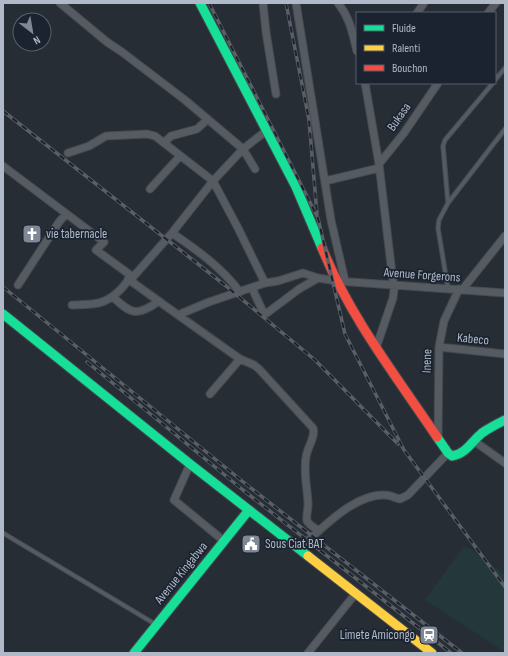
<svg xmlns="http://www.w3.org/2000/svg" width="508" height="656" viewBox="0 0 508 656" font-family="'Sofia Sans Condensed',sans-serif">
	<style>
		.grass { fill: #24373a }
		.lines { fill: none; stroke-linecap: round; stroke-linejoin: round }
		.lane-casing { stroke: #44494f; stroke-width: 5.5 }
		.street-casing { stroke: #44494f; stroke-width: 9 }
		.fast-casing { stroke: #44494f; stroke-width: 11 }
		.slow-casing { stroke: #44494f; stroke-width: 11 }
		.jam-casing { stroke: #44494f; stroke-width: 11 }
		.lane { stroke: #565b62; stroke-width: 3.5 }
		.street { stroke: #565b62; stroke-width: 7 }
		.fast { stroke: #16e098; stroke-width: 9 }
		.slow { stroke: #ffcf43; stroke-width: 9 }
		.jam { stroke: #f24e42; stroke-width: 9 }
		.rail-casing { stroke: #5a5f66; stroke-width: 3.5 }
		.rail { stroke: #1a232f; stroke-width: 2; stroke-dasharray: 6; stroke-linecap: butt }
		.labels { text-anchor: middle; dominant-baseline: central; stroke-width: 3.5; stroke-linejoin: round; paint-order: stroke }
		.street-label { font-size: 13px; fill: #afb9c7; stroke: #1a232f }
		.poi-label { font-size: 13px; fill: #afb9c7; stroke: #1a232f; text-anchor: start }
	</style>
	<rect width="100%" height="100%" fill="#272d34"/>
	<path class="grass" d="M464 546 471 549 505 575V652L425 600Z"/>
	<g class="lines">
		<g class="lane-casing">
			<path id="lane" d="M495 80 505 68
				M448 203 505 129
				M448 289 438 228 439 220 448 203 443 146 445 140 493 83
				M3 533 155 624"/>
		</g>
		<g class="street-casing">
			<path id="street" d="M60 3 107 42 122 52 185 100 243 149 255 169
				M263 3 266 32 276 94
				M296 3 331 220 345 281
				M338 3C350 18 352 32 357 51
				M417 13 424 3
				M488 13 496 3
				M365 83 379 164 394 290 393 298 376 348
				M164 143 171 136 197 129 208 119
				M68 153 89 146 106 136 147 134 155 136 213 181 238 228 265 283 278 281 303 273 318 278 337 281 505 293
				M379 164 404 133 438 83
				M3 166 104 242 96 250 133 277
				M325 181 379 168
				M150 189 180 156
				M172 233C197 250 221 267 240 292
				M128 279 178 315 209 302 265 283
				M18 285 59 222 66 214
				M252 288 264 314 267 313 299 289 318 278
				M462 290 505 236
				M113 297C131 314 137 317 159 301
				M72 305C93 304 104 306 120 290 125 285 127 280 133 277L172 233 213 181 243 149 266 131
				M178 315 240 359 210 394
				M439 347 505 354
				M240 359 254 365 259 369 313 428C316 436 307 448 306 457 303 473 308 490 308 505 308 510 306 516 307 521 309 525 315 528 319 531
				M438 437 439 347 444 321 459 289
				M474 441 505 463
				M190 464 174 500 224 541
				M299 549C320 530 355 493 385 495 390 495 395 498 400 499L408 495 448 453
				M308 653 356 593"/>
		</g>
		<g class="fast-casing">
			<path id="fast" d="M200 3 296 187 322 248
				M3 314 190 464 308 556
				M437 437 448 453 452 456C466 454 472 441 482 433 489 428 497 424 505 420
				M134 653 249 510"/>
		</g>
		<g class="slow-casing">
			<path id="slow" d="M308 556 432 653"/>
		</g>
		<g class="jam-casing">
			<path id="jam" d="M322 248C350 317 396 376 437 437"/>
		</g>
		<use href="#lane" class="lane"/>
		<use href="#street" class="street"/>
		<use href="#fast" class="fast"/>
		<use href="#slow" class="slow"/>
		<use href="#jam" class="jam"/>
		<g class="rail-casing">
			<path id="rail" d="M209 3 318 218 345 334 404 450 505 587
				M286 3 309 120 317 214
				M3 111 226 286 315 360 398 444
				M3 287 247 485 462 653
				M87 362 243 490 451 653"/>
		</g>
		<use href="#rail" class="rail"/>
	</g>
	<defs>
		<g id="church-square" transform="scale(1)"><rect x="-9" y="-9" width="18" height="18" rx="4" fill="#7f8894" stroke="#1a232f"/><path d="M-1.2-6h2.4v3.5h3.3v2.4h-3.3V6h-2.4V-.1h-3.3v-2.4h3.3Z" fill="#fff"/></g>
		<g id="civic-square" transform="scale(1)"><rect x="-9" y="-9" width="18" height="18" rx="4" fill="#7f8894" stroke="#1a232f"/><path d="M-.6-6.5H3V-4.5H.6V-3L4-1V1h2V6H-6V1h2V-1L-.6-3ZM-1.2 2.5V6h2.4V2.5Z" fill="#fff"/></g>
		<g id="station-square" transform="scale(1)"><rect x="-9" y="-9" width="18" height="18" rx="4" fill="#7f8894" stroke="#1a232f"/><path d="M-3-6H3Q5-6 5-4V2Q5 4 3 4L4.5 6H3L1.5 4h-3L-3 6H-4.5L-3 4Q-5 4-5 2V-4Q-5-6-3-6ZM-3.5-4v3h7v-3ZM-3.5 1v1.5H-2V1ZM2 1v1.5H3.5V1Z" fill="#fff"/></g>
	</defs>
	<g fill-rule="evenodd">
		<use href="#church-square" x="32" y="234"/>
		<use href="#civic-square" x="251" y="544"/>
		<use href="#station-square" x="429" y="635"/>
	</g>
	<g class="labels">
		<g class="street-label">
			<text transform="translate(399 117) rotate(-55)">Bukasa</text>
			<text transform="translate(422 275) rotate(4)">Avenue Forgerons</text>
			<text transform="translate(473 339) rotate(5)">Kabeco</text>
			<text transform="translate(427 361) rotate(-88)">Inene</text>
			<text transform="translate(181 573) rotate(-51)">Avenue Kingabwa</text>
		</g>
		<g class="poi-label">
			<text x="46" y="234">vie tabernacle</text>
			<text x="265" y="544">Sous Ciat BAT</text>
			<text x="415" y="635" text-anchor="end">Limete Amicongo</text>
		</g>
	</g>
	<rect width="508" height="656" fill="none" stroke="#afb9c7" stroke-width="8"/>
	<rect x="356" y="12" width="140" height="72" fill="#1a232f" stroke="#565f6c"/>
	<rect x="364" y="25" width="20" height="6" fill="#16e098" stroke="#565f6c"/>
	<text x="392" y="32" font-size="12" fill="#afb9c7">Fluide</text>
	<rect x="364" y="45" width="20" height="6" fill="#ffcf43" stroke="#565f6c"/>
	<text x="392" y="52" font-size="12" fill="#afb9c7">Ralenti</text>
	<rect x="364" y="65" width="20" height="6" fill="#f24e42" stroke="#565f6c"/>
	<text x="392" y="72" font-size="12" fill="#afb9c7">Bouchon</text>
	<g transform="translate(32 32) rotate(149)"><circle r="19" fill="#1a232f" stroke="#565f6c"/>
	<path d="M0-3L7 15L0 10L-7 15Z" fill="#7f8894"/>
	<text y="-6" font-size="11" font-weight="bold" text-anchor="middle" fill="#afb9c7">N</text>
	</g>
</svg>
